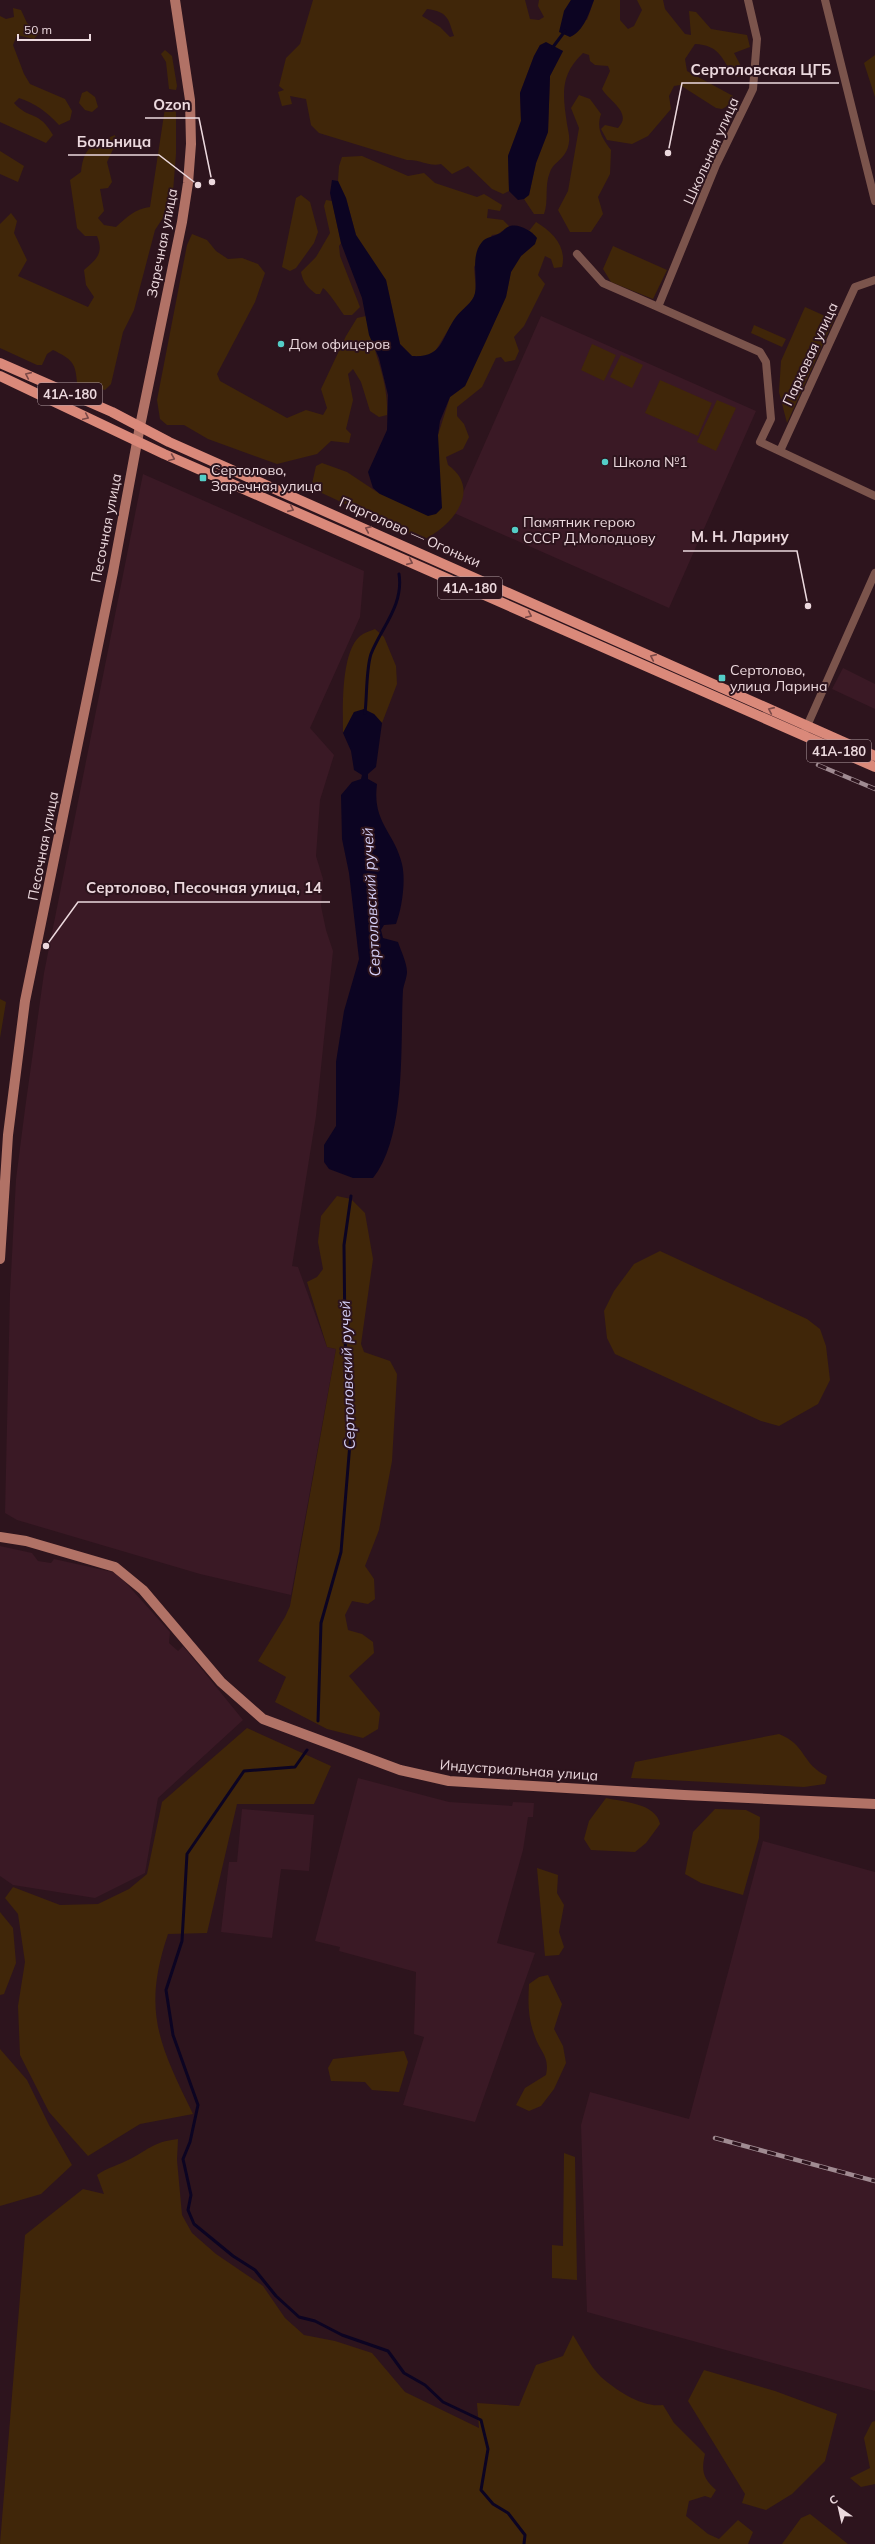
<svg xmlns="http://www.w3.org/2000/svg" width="875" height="2544" viewBox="0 0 875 2544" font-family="Mulish,sans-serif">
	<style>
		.built { fill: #3a1925 }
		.green { fill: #402609; fill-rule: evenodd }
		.water { fill: #0c0422 }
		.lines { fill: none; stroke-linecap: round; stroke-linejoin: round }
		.stream { stroke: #0c0422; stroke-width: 3 }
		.street { stroke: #7b544c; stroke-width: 8 }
		.secondary { stroke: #b17266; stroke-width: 10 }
		.primary { stroke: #da897a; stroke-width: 10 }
		.rail-casing { stroke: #a08b92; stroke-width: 4.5 }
		.rail { stroke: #2d141d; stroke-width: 3; stroke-dasharray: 9; stroke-linecap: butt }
		.oneway { stroke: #7b4947 }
		.poi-dot { fill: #54cdc7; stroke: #2d141d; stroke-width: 1.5 }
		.labels { text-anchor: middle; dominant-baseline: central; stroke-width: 4; stroke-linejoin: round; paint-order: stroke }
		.shield { fill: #2d141d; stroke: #b39ea4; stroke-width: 1 }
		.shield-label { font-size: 13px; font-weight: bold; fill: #ecd9de }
		.street-label { font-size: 14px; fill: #ecd9de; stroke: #2d141d }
		.poi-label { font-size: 14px; fill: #ecd9de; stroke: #2d141d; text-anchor: start }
		.water-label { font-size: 15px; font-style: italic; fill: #d4cff7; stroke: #2d141d }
		.leader { fill: none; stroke: #ecd9de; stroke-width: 1.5 }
		.callout-dot { fill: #ecd9de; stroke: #2d141d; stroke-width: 1.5 }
		.callout-label { font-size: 15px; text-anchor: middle; font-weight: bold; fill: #ecd9de; stroke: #2d141d; stroke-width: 4; stroke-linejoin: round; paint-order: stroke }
	</style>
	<rect width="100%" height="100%" fill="#2d141d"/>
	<path class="built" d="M541 316 756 411 669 608 454 513Z
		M143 474 364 571 360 617 310 728 334 755 320 800 316 856 323 879 321 906 326 930 333 951 316 1116 292 1266 298 1267 327 1347 336 1349 291 1595 200 1574 17 1520 5 1513 10 1293 16 1179 25 1109 44 973Z
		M843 668 875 684V709L832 689Z
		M0 1546 32 1553 38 1561 51 1563 54 1559 117 1573 170 1632 169 1643 178 1651 183 1646 243 1720 158 1798 145 1873 95 1898 13 1885 0 1876Z
		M358 1778 449 1802 512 1806 513 1802 534 1803 533 1817H528L523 1850 497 1943 535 1953 475 2122 403 2105 424 2037 414 2034 416 1972 339 1951 340 1947 315 1941Z
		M242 1809 314 1815 309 1871 281 1869 272 1938 221 1932 229 1862H237Z
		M763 1841 875 1872V2391L587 2312 581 2125 590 2092 689 2119Z"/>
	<path class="green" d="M313 0H525L530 19 539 20 544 17 538 6 539 0H571L564 11 587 20 594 0H620V20L628 29 634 26 642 10 637 0H663L665 9 685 34 691 35 689 11 696 12 711 29 747 35 750 47 734 53 743 70 740 76 734 77C722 58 719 45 695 44L685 59 687 71 733 96V103L722 109 716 108 680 85 674 86 669 96 671 109 648 136 632 144 607 140 601 129 605 125 618 128C633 113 609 101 602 89L610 71 608 66 595 65 590 61 589 55 583 53C559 76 563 95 567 124 568 130 570 137 569 142 567 159 554 161 550 172 544 186 549 201 544 214H534L524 199 529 195 536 163 548 132 550 76 563 51 540 45 534 56 520 93 521 121 508 156 509 191 503 194 492 189 468 166 452 174 441 164C429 167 420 159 407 160L319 133 311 125 306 99 290 96 292 104 282 106 278 92 284 90 279 86 286 58 300 44ZM427 9C448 12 448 18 454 36L450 37 440 27 422 16Z
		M13 8 21 10 27 23 40 32 34 39 17 35 13 45 24 74 30 84 65 99 72 111 70 120 59 125C46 111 36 104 19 98L14 103C29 120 39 110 53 135L46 143 0 122V16L6 19 14 17Z
		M165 50 172 56 177 86 176 90 169 89 166 62 161 54Z
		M875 55V97L864 63Z
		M87 91 95 97 98 107 92 112 85 110 79 103 82 93Z
		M579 95 590 99 601 114C596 129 602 138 611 150L610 174 598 197 603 214 591 232H570L558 210 568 191 579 128 571 108Z
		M170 102 176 110V154L172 204 155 230 134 310 123 332 111 384 105 390 77 383C76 362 71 359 53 350L47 354 42 365H37L0 348V224L11 213 17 221 14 233 27 260 18 276 88 307 94 297 86 285 84 270C97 259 104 253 97 236H85L77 228 70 180 81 172C84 146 92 145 115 135L116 143 107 162 112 182 108 188 100 189 104 211 98 218 104 225 116 227C127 217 135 209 150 207L165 108Z
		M0 151 24 166 18 182 0 174Z
		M362 156 408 176 424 173 435 183 477 197 484 194 502 205 500 211 488 209 487 218 503 220 509 226 498 234 492 235 474 267 476 291 474 298 456 317 436 350 425 357 412 356 400 344 386 280 356 235 346 198 338 181 339 166 342 157Z
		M301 195 310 202 318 232 314 243 296 268 290 271 282 267 296 198Z
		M326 200 332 201 341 243 339 246 340 256 360 307 352 315H344C339 308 328 291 323 288L320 294H316C308 288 303 283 301 272L316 257 330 233 324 206Z
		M536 222C553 232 567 247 562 267L554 268 551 259 545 256 538 275 545 284 524 326 514 337 519 351 515 360 505 362 501 357 496 358 482 387 457 407V416L464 424 469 437 463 449 446 457 448 465C483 490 452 526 423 540L311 488 316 466 322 463 347 472 380 494 438 435 450 397 465 386 506 297 511 272 521 256 535 244 533 233 529 231Z
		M192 234 207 240 216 251 228 259 242 258 258 264 265 273 255 302 217 374 220 381 287 418 306 410 323 415 327 408 321 389 346 336 357 318 366 316C372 350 389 379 387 415L379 417 370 411 361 382 353 369 348 374 353 400 346 429 351 434 349 443 331 441 317 454 277 464 208 439 184 425H167L160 419 157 400 187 245Z
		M613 246 667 270 653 299 611 282 603 269Z
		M805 307 834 320 787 423 779 392 781 361Z
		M754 325 786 339 782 347 751 333Z
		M592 344 616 355 604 381 581 370Z
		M621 355 643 365 632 388 610 377Z
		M660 380 712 403 698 436 645 413Z
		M717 400 736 408 716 451 697 442Z
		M375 629 384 637 396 666 397 684 382 723 374 714 354 712 343 733C343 710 340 647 363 634 366 632 371 631 375 629Z
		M0 999 6 1002 0 1038Z
		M337 1196 351 1199 365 1213 373 1259 361 1344 364 1352 390 1361 397 1374 392 1461 379 1530 365 1566 374 1579 375 1599 368 1604 352 1601 345 1615 348 1630 362 1634 373 1642 374 1653 349 1676 380 1713 378 1729 363 1738 327 1729 275 1702 286 1677 258 1661 285 1617 290 1606 336 1349 327 1347 307 1282 317 1277 323 1269 318 1242 321 1216Z
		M660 1251 807 1319 820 1329 826 1346 830 1380 818 1404 779 1426 761 1421 615 1354 607 1338 604 1311 614 1291 634 1264Z
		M247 1728 331 1766 314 1804H237L207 1933 168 1934C142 2011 159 2044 193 2114L140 2124 88 2156 49 2112 20 2055 18 2006 25 1962 18 1914 5 1898 13 1887 60 1905 98 1904 129 1889 147 1874 162 1802Z
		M779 1734C807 1745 801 1764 827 1776L825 1784 804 1787 631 1778 635 1762Z
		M606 1798C623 1802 656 1803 660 1824L646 1843 635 1852 591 1850 584 1839 589 1821Z
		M715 1809 746 1810 760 1817 759 1838 743 1895 701 1883 685 1874 693 1832Z
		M537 1868 558 1875 557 1893 564 1905 559 1932 564 1947 559 1955 545 1956Z
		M0 1912 13 1928 16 1963 4 1994 0 1995Z
		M548 1975 562 2004 554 2029 563 2046 566 2063 554 2089 541 2106 529 2111 516 2105 525 2088 546 2075C550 2055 540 2053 534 2034 528 2017 528 2002 529 1984L539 1977Z
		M0 2049 27 2080 49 2125 72 2165 41 2194 0 2206Z
		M404 2051 408 2062 399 2092 372 2090 365 2082 331 2081 328 2068 333 2059Z
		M178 2139 177 2160 182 2215 192 2233 216 2254 263 2286 285 2318 304 2335 335 2341 372 2353 405 2392 479 2428 477 2403 519 2406 536 2365 563 2356 573 2335C581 2348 590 2366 601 2377 616 2390 642 2408 663 2405L674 2423 705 2454C701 2471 703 2478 716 2490L711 2498 705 2496 689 2501 686 2516 708 2534 719 2539 738 2520 753 2532 748 2544H0L25 2235 83 2189 104 2194 97 2175C107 2168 116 2166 126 2161 148 2151 151 2142 178 2139Z
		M564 2153 575 2157 577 2280 552 2278V2245L563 2246Z
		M704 2370 775 2391 837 2414 825 2461 792 2494 766 2510 742 2503 745 2494 688 2401Z
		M875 2421V2484L861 2487 850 2478 870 2468 864 2438 872 2422Z
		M810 2514 848 2544H782L801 2518Z"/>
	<path class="water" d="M571 0H594C589 13 584 31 570 37L559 32 564 11Z
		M546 42 563 51 550 76 548 132 536 163 529 195 524 199 518 200 509 191 508 156 521 121 520 93 534 56 540 45Z
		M332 180 338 181 346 198 356 235 386 280 400 344 412 356C444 358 441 337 456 317 462 309 473 303 475 293 478 278 470 256 482 242 486 237 493 237 498 234 502 233 504 229 508 227 517 222 532 231 537 238L535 244 521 256 511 272 506 297 485 343 465 386 450 397 440 421 438 435 442 508 436 514 428 516 380 494 373 488 368 472 387 430 388 395 379 358 369 335 362 298 341 243 330 193Z
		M364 709 374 714 382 723 376 767 368 774V779L377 784C372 823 394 831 402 864 406 881 402 908 396 924L384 925 381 930 383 938 398 942C401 951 407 963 407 972 407 977 404 984 403 990 400 1042 407 1136 373 1178H353L329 1169 324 1162V1145L336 1126V1062L344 1011 359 959 349 873 342 839 341 795 352 782 361 779 362 775 354 770 351 751 343 733 354 712Z"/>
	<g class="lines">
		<path class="stream" d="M553 47 565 31
			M365 713C367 697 366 669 371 654 381 628 404 605 399 574
			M318 1721 321 1623 341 1552 351 1431 345 1340 344 1245 351 1196
			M307 1750 295 1767 244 1771 187 1854 182 1941 166 1990 173 2035 198 2105 190 2142 183 2159 191 2195 188 2210 194 2224 233 2256 255 2270 276 2296 299 2317 315 2321 342 2335 388 2351 404 2373 425 2385 443 2402 481 2420 488 2449 481 2490 493 2504 508 2513 525 2535 524 2544"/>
		<path class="street" d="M748 0 757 39 753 89 716 165 658 307 760 352 766 362 771 419 760 442 875 496
			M825 0 875 201
			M577 254 603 283 658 307
			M780 451 855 287 875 280
			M803 735 875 573"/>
		<path class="secondary" d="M0 1259 8 1135 25 1001 113 572 140 426 182 222 188 183 191 144 190 100 175 0
			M0 1537 26 1541 115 1567 143 1590 221 1682 263 1719 400 1770 449 1781 684 1795 875 1804"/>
		<path class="primary" d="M0 363 112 412 169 442 875 756
			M0 376 164 454 875 767"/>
		<g class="rail-casing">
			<path id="rail" d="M818 765 875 789
				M715 2138 875 2181"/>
		</g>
		<use href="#rail" class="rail"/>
	</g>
	<defs><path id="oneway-chevron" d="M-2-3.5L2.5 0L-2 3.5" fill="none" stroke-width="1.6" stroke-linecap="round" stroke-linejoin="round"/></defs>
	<g class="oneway">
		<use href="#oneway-chevron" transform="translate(28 375) rotate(-156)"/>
		<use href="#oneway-chevron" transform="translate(86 417) rotate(25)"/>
		<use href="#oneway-chevron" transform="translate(172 458) rotate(23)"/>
		<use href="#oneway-chevron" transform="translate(291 509) rotate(24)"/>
		<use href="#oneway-chevron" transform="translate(368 529) rotate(-156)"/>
		<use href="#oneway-chevron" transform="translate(410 562) rotate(24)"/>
		<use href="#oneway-chevron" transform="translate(529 615) rotate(24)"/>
		<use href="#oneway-chevron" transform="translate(653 657) rotate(-156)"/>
		<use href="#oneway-chevron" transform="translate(771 710) rotate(-156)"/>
	</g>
	<g class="poi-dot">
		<circle cx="281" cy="344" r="4"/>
		<circle cx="605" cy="462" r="4"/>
		<rect x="199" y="474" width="8" height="8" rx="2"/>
		<circle cx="515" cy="530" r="4"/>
		<rect x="718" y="674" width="8" height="8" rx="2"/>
	</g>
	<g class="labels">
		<g class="shield">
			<rect x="38" y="383" width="64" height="22" rx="3"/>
			<rect x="438" y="577" width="64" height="22" rx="3"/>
			<rect x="807" y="740" width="64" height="22" rx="3"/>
		</g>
		<g class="shield-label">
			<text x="70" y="394">41А-180</text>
			<text x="470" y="588">41А-180</text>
			<text x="839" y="751">41А-180</text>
		</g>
		<g class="street-label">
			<text transform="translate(711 151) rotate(-66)">Школьная улица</text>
			<text transform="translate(162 243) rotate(-79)">Заречная улица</text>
			<text transform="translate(810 354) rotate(-65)">Парковая улица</text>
			<text transform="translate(106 528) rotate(-79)">Песочная улица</text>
			<text transform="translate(410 532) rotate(24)">Парголово — Огоньки</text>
			<text transform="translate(43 846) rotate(-79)">Песочная улица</text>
			<text transform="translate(519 1770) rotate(4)">Индустриальная улица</text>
		</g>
		<g class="poi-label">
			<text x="289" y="344">Дом офицеров</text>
			<text x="613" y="462">Школа №1</text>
			<text x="211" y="470">Сертолово,<tspan x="211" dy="16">Заречная улица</tspan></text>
			<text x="523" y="522">Памятник герою<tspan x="523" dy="16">СССР Д.Молодцову</tspan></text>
			<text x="730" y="670">Сертолово,<tspan x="730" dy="16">улица Ларина</tspan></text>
		</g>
		<g class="water-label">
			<text transform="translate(371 902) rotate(-93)">Сертоловский ручей</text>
			<text transform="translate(347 1375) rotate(-92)">Сертоловский ручей</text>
		</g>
	</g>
	<path class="leader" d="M668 153L682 83H839M212 182L199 118H145M198 185L159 155H68M808 606L797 551H683M46 946L78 902H330"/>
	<g class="callout-dot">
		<circle cx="668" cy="153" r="4"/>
		<circle cx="212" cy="182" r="4"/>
		<circle cx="198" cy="185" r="4"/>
		<circle cx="808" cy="606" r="4"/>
		<circle cx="46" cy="946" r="4"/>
	</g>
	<g class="callout-label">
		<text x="761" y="75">Сертоловская ЦГБ</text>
		<text x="172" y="110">Ozon</text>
		<text x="114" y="147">Больница</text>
		<text x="740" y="542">М. Н. Ларину</text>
		<text x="204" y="893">Сертолово, Песочная улица, 14</text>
	</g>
	<g transform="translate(839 2508) rotate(326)" stroke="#2d141d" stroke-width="3" paint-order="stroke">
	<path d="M0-3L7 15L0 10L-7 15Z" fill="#ecd9de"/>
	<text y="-6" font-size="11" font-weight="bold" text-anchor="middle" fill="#ecd9de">С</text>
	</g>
	<path d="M18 34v6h72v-6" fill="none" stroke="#ecd9de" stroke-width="2"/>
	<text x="24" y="34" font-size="12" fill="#ecd9de" stroke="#2d141d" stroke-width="3" paint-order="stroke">50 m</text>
</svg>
